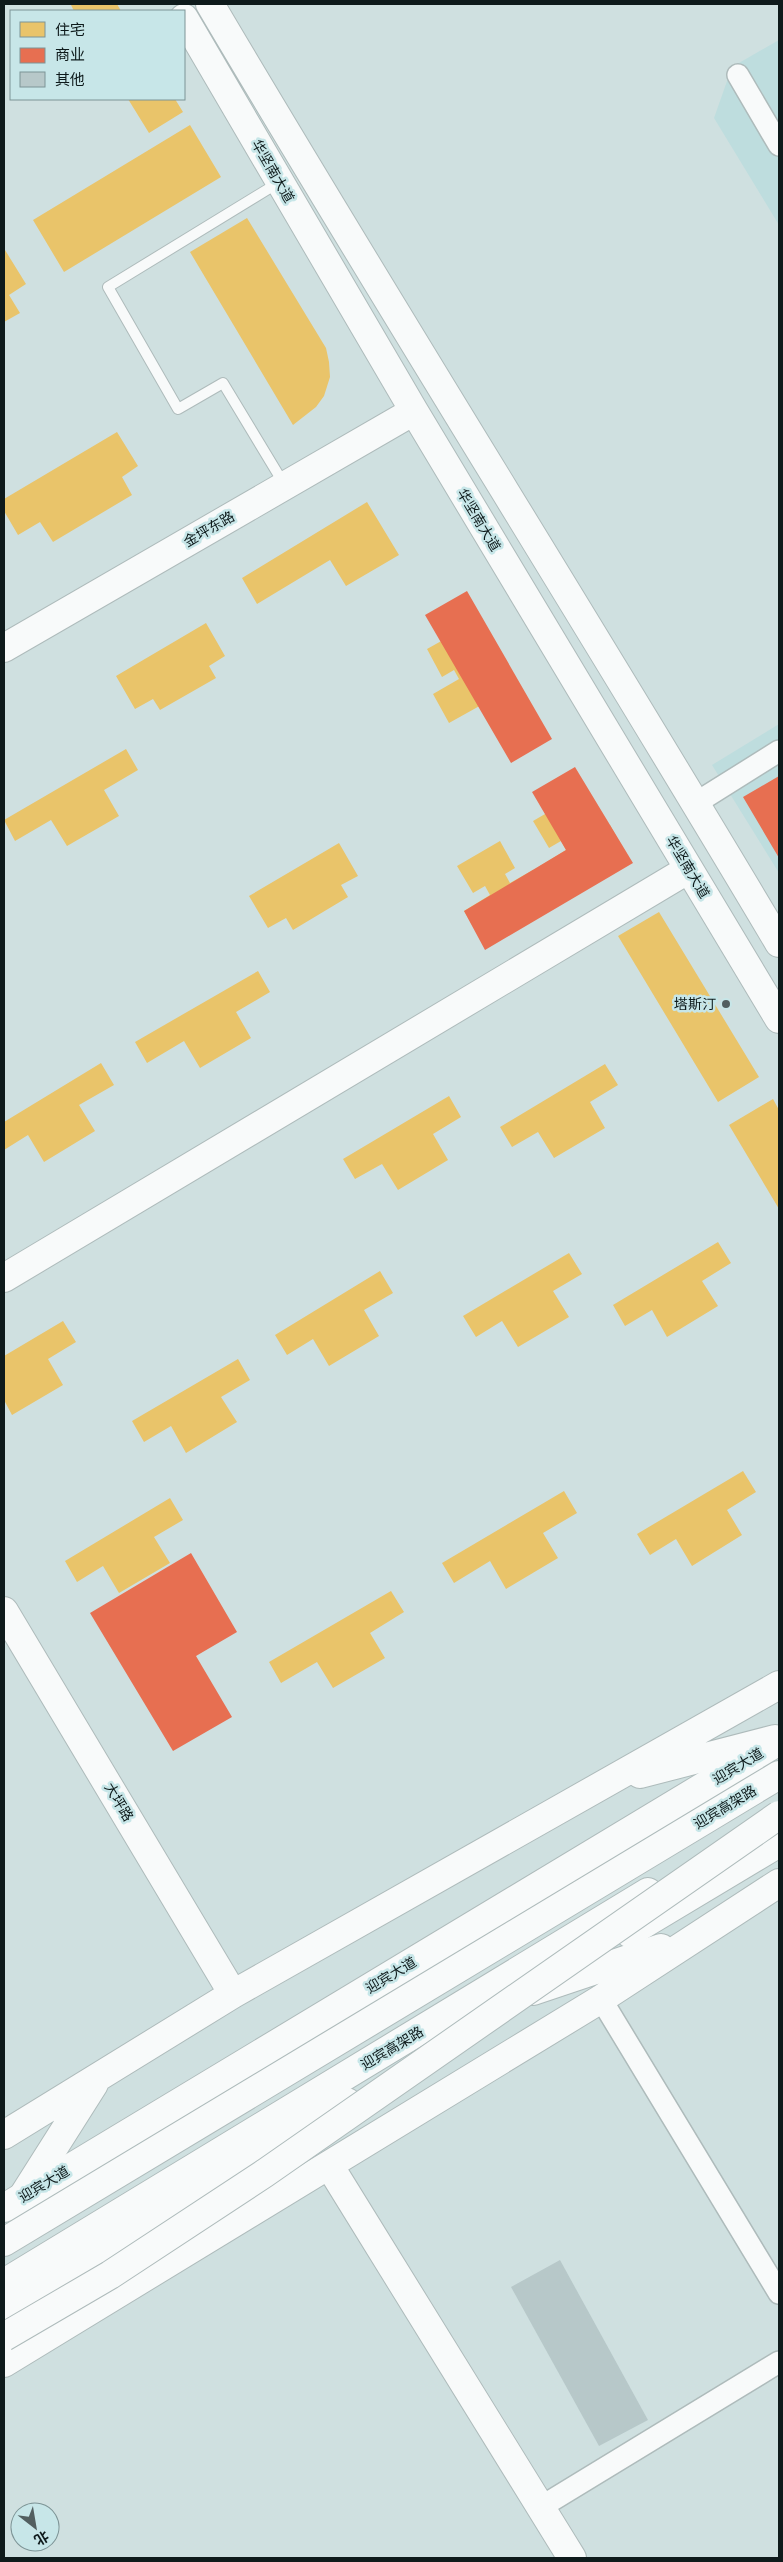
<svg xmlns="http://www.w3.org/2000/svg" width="783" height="2562" viewBox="0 0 783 2562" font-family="Arial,'Noto Sans SC',sans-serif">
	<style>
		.built { fill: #beddde }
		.homes { fill: #e9c46a }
		.shops { fill: #e76f51 }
		.building { fill: #b7c8c9 }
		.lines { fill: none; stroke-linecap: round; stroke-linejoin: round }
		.lane-casing { stroke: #aebbbb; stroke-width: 12 }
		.street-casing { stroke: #aebbbb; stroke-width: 24 }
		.secondary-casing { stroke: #aebbbb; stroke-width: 30 }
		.primary-casing { stroke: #aebbbb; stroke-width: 30 }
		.highway-casing { stroke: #aebbbb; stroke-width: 30 }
		.lane { stroke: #f8fafa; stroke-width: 10 }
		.street { stroke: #f8fafa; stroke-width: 21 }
		.secondary { stroke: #f8fafa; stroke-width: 28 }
		.primary { stroke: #f8fafa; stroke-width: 28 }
		.highway { stroke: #f8fafa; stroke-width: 28 }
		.highway-bridge-casing { stroke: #aebbbb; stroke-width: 30; stroke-linecap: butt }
		.highway-bridge { stroke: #f8fafa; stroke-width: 28 }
		.poi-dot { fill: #525f60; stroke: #c7e6e8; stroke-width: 2 }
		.labels { text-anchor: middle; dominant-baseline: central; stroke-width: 5; stroke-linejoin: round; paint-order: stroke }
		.street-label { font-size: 14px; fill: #0e1a1b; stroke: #c7e6e8 }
		.poi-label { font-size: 14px; fill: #0e1a1b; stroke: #c7e6e8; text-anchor: end }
	</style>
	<rect width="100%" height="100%" fill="#cfe0e0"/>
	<path class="built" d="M779 40V225L714 118 732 67Z
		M779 724V873L712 765Z"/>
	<path class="homes" d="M73 4H117L121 11H74L71 5Z
		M128 99H175L183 112 149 133Z
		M190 125 221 177 64 272 33 220Z
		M247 218 326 348 329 362 330 377 324 396 316 407 293 425 190 252Z
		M5 250 26 284 9 295 20 313 4 322Z
		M117 432 138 466 122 477 132 495 53 542 40 522 18 535 4 511V499Z
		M367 502 399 555 346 586 330 560 257 604 242 578Z
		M206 623 225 656 209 666 216 678 160 710 153 699 135 709 116 676Z
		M470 625 485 652 474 658 480 668 503 655 519 684 449 723 433 694 459 679 454 670 442 677 427 649Z
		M126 749 138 770 104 790 119 816 67 846 51 820 15 841 4 820Z
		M576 796 591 823 581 829 586 839 610 825 626 854 557 895 540 866 566 850 561 841 549 848 533 821Z
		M500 841 515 868 505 874 510 883 533 870 550 899 481 940 464 911 490 895 485 886 473 893 457 866Z
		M339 843 358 876 341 885 348 897 293 930 286 918 268 928 249 896Z
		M659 912 759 1077 718 1102 618 936Z
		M258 971 270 992 236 1012 251 1038 200 1068 184 1041 147 1063 135 1042Z
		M101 1063 114 1085 79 1105 95 1131 44 1162 28 1135 4 1150V1122Z
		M605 1064 618 1085 590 1102 605 1128 554 1158 538 1132 512 1147 500 1127Z
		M449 1096 461 1117 433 1134 448 1160 398 1190 382 1164 355 1179 343 1159Z
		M773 1099 779 1110V1209L729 1125Z
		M718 1242 731 1263 702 1281 718 1306 667 1337 652 1310 625 1326 613 1305Z
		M569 1253 582 1274 553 1291 569 1317 518 1347 502 1321 476 1337 463 1316Z
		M380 1271 393 1293 364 1310 379 1336 329 1366 313 1339 287 1355 275 1335Z
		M63 1321 76 1342 48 1359 63 1385 12 1415 4 1400V1356Z
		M238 1359 250 1380 221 1397 237 1422 186 1453 171 1426 144 1442 132 1421Z
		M743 1471 756 1492 727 1510 742 1535 692 1566 676 1539 650 1555 637 1534Z
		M564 1491 577 1513 543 1533 558 1558 506 1589 490 1561 454 1583 442 1563Z
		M170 1498 183 1520 154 1537 170 1563 119 1593 103 1566 77 1582 65 1561Z
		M391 1591 404 1612 370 1633 385 1658 333 1688 317 1662 281 1683 269 1662Z"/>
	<path class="shops" d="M467 591 552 739 511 763 425 615Z
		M575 767 633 863 485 950 464 911 566 850 532 792Z
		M779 776V858L743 797Z
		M191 1553 237 1632 196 1656 232 1717 173 1751 90 1613Z"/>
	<path class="building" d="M560 2260 648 2420 599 2446 511 2287Z"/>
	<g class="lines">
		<g class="lane-casing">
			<path id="lane" d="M278 183 108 287 178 409 223 383 284 484"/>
		</g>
		<g class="street-casing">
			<path id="street" d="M738 75 779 145
				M696 803 779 751
				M601 1999 779 2293
				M541 2507 779 2362"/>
		</g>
		<g class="secondary-casing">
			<path id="secondary" d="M210 4C396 319 592 628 779 943
				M184 18 414 411 779 1019
				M4 648 414 411
				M4 1278 689 869
				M4 1611 233 1994
				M640 1774 775 1739
				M533 1991 661 1948
				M4 2135 233 1994 779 1685
				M329 2165 572 2558
				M23 2196 94 2084
				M4 2363 601 1999 779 1883"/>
		</g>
		<g class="primary-casing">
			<path id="primary" d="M629 1933 779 1843
				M4 2208 779 1741
				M4 2308 347 2102"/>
		</g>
		<g class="highway-casing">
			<path id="highway" d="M4 2242 779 1775
				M4 2283 648 1892"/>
		</g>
		<use href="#lane" class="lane"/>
		<use href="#street" class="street"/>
		<use href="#secondary" class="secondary"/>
		<use href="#primary" class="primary"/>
		<use href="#highway" class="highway"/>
		<g class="highway-bridge-casing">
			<path id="highway-bridge" d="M4 2337 110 2275 265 2173 779 1815"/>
		</g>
		<use href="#highway-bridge" class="highway-bridge"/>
	</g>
	<circle class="poi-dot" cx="726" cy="1004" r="5"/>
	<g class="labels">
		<g class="street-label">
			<text transform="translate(273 171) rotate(60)">华坚南大道</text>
			<text transform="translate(479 520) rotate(59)">华坚南大道</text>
			<text transform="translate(209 529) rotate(-30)">金坪东路</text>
			<text transform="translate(688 867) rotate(59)">华坚南大道</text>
			<text transform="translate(738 1766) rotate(-31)">迎宾大道</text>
			<text transform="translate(119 1802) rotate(59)">大坪路</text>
			<text transform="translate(725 1807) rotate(-31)">迎宾高架路</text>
			<text transform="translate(391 1975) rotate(-31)">迎宾大道</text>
			<text transform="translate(392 2048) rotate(-31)">迎宾高架路</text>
			<text transform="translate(44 2184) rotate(-31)">迎宾大道</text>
		</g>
		<g class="poi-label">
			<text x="716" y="1004">塔斯汀</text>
		</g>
	</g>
	<rect width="783" height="2562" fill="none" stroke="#0e1a1b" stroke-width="10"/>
	<rect x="10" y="10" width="175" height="90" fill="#c7e6e8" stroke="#7d9496"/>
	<rect x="20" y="22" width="25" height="15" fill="#e9c46a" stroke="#7d9496"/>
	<text x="55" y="35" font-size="15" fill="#0e1a1b">住宅</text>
	<rect x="20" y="48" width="25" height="15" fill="#e76f51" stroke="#7d9496"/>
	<text x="55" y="60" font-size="15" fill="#0e1a1b">商业</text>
	<rect x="20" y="72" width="25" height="15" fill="#b7c8c9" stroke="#7d9496"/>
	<text x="55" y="85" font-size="15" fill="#0e1a1b">其他</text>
	<g transform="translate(35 2527) rotate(149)"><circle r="24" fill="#c7e6e8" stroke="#7d9496"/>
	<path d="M0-4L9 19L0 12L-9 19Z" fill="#525f60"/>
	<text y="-8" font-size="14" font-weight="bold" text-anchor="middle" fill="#0e1a1b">北</text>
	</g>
</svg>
